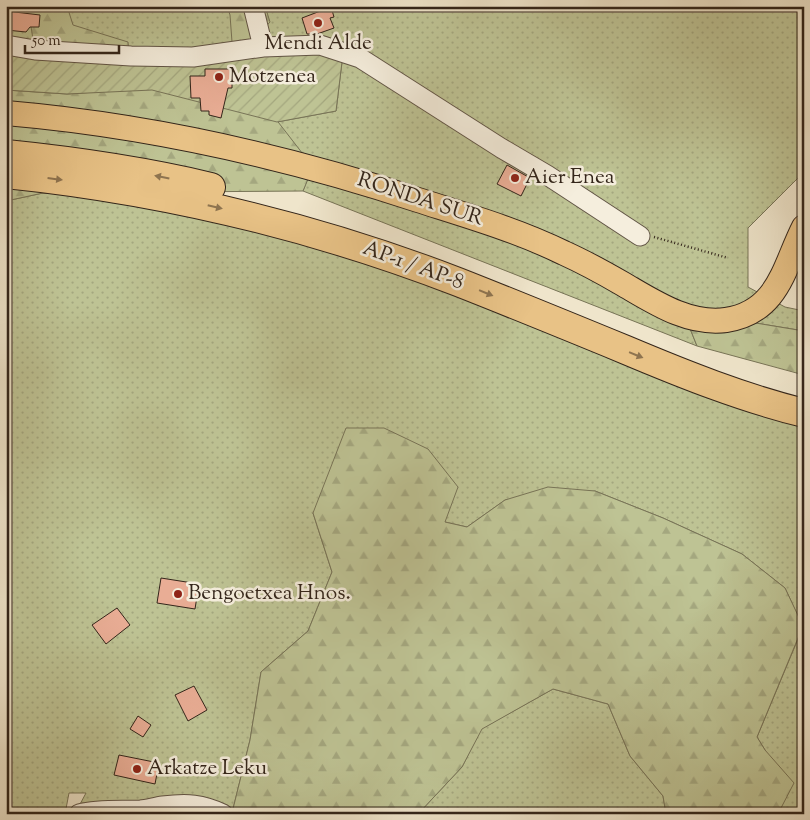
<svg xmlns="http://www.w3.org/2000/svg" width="810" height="820" viewBox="0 0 810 820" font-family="'Sorts Mill Goudy',serif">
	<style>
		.grass { fill: url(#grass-dots); stroke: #787457 }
		.forest { fill: url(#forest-firs); stroke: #787457 }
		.garden { fill: url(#garden-furrows); stroke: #787457 }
		.building { fill: #e9ad95; stroke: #33251a }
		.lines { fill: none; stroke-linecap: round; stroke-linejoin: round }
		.minor-casing { stroke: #625546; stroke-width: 21 }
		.major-casing { stroke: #33251a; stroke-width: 26 }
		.highway-casing { stroke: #33251a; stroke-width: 30 }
		.path { stroke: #33251a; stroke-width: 2.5; stroke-dasharray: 1 2.5; stroke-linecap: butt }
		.minor { stroke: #f5eedd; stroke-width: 19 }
		.major { stroke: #e8c286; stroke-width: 24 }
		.highway { stroke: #e8c286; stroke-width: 28 }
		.oneway { fill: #8e7450 }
		.poi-dot { fill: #8f2418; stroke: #f5eedd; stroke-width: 2 }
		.labels { text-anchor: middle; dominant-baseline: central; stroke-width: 5; stroke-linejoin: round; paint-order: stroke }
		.poi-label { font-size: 21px; fill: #33251a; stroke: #f5eedd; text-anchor: start }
		.street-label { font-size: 21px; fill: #33251a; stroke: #f5eedd }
	</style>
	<defs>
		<pattern id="grass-dots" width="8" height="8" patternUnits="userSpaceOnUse" patternTransform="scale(1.25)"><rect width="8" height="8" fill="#bec394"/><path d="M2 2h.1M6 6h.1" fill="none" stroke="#a4a77f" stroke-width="1.8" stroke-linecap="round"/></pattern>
		<pattern id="forest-firs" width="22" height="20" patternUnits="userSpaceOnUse" patternTransform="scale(1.25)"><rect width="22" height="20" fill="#bec394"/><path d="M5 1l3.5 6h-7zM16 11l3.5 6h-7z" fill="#a4a77f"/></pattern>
		<pattern id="garden-furrows" width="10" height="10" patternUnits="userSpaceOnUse" patternTransform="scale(1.25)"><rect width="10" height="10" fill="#bec394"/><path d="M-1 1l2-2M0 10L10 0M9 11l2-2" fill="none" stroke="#a4a77f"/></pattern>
	</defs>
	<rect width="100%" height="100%" fill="#efe5cb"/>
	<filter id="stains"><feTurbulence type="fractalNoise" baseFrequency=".004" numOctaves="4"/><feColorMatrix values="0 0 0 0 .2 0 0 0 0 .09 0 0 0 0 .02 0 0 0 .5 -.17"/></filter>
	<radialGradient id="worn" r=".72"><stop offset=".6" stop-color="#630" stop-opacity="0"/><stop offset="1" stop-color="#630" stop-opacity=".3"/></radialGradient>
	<path class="grass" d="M6 6H659L660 8 662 6H804V172L748 228V287L785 307 804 311V331L683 311 697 346 303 191 312 167 277 122 336 111 342 62 313 49 6 51Z
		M43 193 72 194 201 216 318 246 458 290 804 423V814H746L781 807 765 750 757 737 803 627 785 588 742 554 663 518 595 491 505 500 467 527 445 522 313 513 332 572 308 631 261 672 250 740 232 813 78 808 86 793H69L65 814H6V201Z
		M553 689 608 704 630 756 663 796 666 814H418L462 767 481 729Z"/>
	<path class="forest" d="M6 6H67L73 25 128 42 129 53 35 52 29 14 6 25Z
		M227 6H265L270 22 252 42H232L230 15Z
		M150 88 275 118 313 167 303 191 43 193 6 201V90L67 94Z
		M683 311 804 331V375L697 346Z
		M346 428H384L428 449 458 487 445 522 467 527 505 500 548 487 595 491 663 518 742 554 785 588 803 626 757 737 765 750 794 783 781 808 746 814H666L663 796 630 756 608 704 553 689 482 729 462 767 418 814 232 813 250 740 261 672 308 631 332 572 313 513Z"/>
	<path class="garden" d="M310 48 342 62 336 111 277 122 152 90 67 94 6 90V51Z"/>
	<path class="building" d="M331 7 334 17 330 18 334 28 317 34H307L302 18Z
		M6 11 40 15 39 27H30L26 32 6 30Z
		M205 69H232V88H228L221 118 209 115V111H201L200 98H191L190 76H205Z
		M507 165 530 178 521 196 497 184Z
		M161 578 199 584 195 609 157 603Z
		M117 608 130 625 106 644 92 625Z
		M194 686 207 710 188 721 175 695Z
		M138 716 151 725 143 737 130 729Z
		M119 755 159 763 155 784 114 775Z"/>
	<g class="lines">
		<g class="minor-casing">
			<path id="minor" d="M253 6 263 47 320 45 360 58 501 148 547 175 640 236
				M6 45 35 50 131 56 193 57 263 47
				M79 814C100 809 120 811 141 810 148 809 156 807 163 806 187 803 202 804 223 814"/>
		</g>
		<g class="major-casing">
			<path id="major" d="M6 113C146 125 285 156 418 200 468 216 517 230 564 253 584 262 604 273 623 284 654 302 688 325 726 320 779 312 784 266 804 227"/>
		</g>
		<g class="highway-casing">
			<path id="highway" d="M6 154C75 161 144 171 211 187
				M6 174C161 190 313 226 458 282 514 304 570 327 626 350 683 374 743 398 804 413"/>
		</g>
		<path class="path" d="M654 237 728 258"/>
		<use href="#minor" class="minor"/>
		<use href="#major" class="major"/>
		<use href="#highway" class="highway"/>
	</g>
	<defs><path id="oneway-solid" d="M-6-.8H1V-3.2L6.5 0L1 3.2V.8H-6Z" transform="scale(1.25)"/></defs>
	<g class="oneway">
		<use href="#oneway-solid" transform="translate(162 177) rotate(-169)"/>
		<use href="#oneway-solid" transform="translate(55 179) rotate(7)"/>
		<use href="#oneway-solid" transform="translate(215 207) rotate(13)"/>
		<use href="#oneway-solid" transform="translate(486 293) rotate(22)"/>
		<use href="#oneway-solid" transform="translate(636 355) rotate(22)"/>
	</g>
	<g class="poi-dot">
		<circle cx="318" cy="23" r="5"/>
		<circle cx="219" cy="77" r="5"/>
		<circle cx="515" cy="178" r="5"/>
		<circle cx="178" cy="594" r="5"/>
		<circle cx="137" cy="769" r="5"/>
	</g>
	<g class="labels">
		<g class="poi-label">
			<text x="318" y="44" text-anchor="middle">Mendi Alde</text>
			<text x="229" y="77">Motzenea</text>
			<text x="525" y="178">Aier Enea</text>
			<text x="188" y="594">Bengoetxea Hnos.</text>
			<text x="147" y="769">Arkatze Leku</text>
		</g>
		<g class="street-label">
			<text transform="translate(420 200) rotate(18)">RONDA SUR</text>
			<text transform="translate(413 266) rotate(20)">AP-1 / AP-8</text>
		</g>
	</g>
	<rect width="810" height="820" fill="none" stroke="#efe5cb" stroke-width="25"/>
	<rect x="8" y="8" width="795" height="805" fill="none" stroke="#33251a" stroke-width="2.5"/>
	<rect x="12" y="12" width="785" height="795" fill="none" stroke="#33251a"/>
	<path d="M25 45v8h94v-8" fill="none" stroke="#33251a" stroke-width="2.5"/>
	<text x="32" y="45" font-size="15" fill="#33251a" stroke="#f5eedd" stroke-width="4" paint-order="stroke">50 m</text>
	<rect width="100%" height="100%" filter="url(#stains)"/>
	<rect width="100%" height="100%" fill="url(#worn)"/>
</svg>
